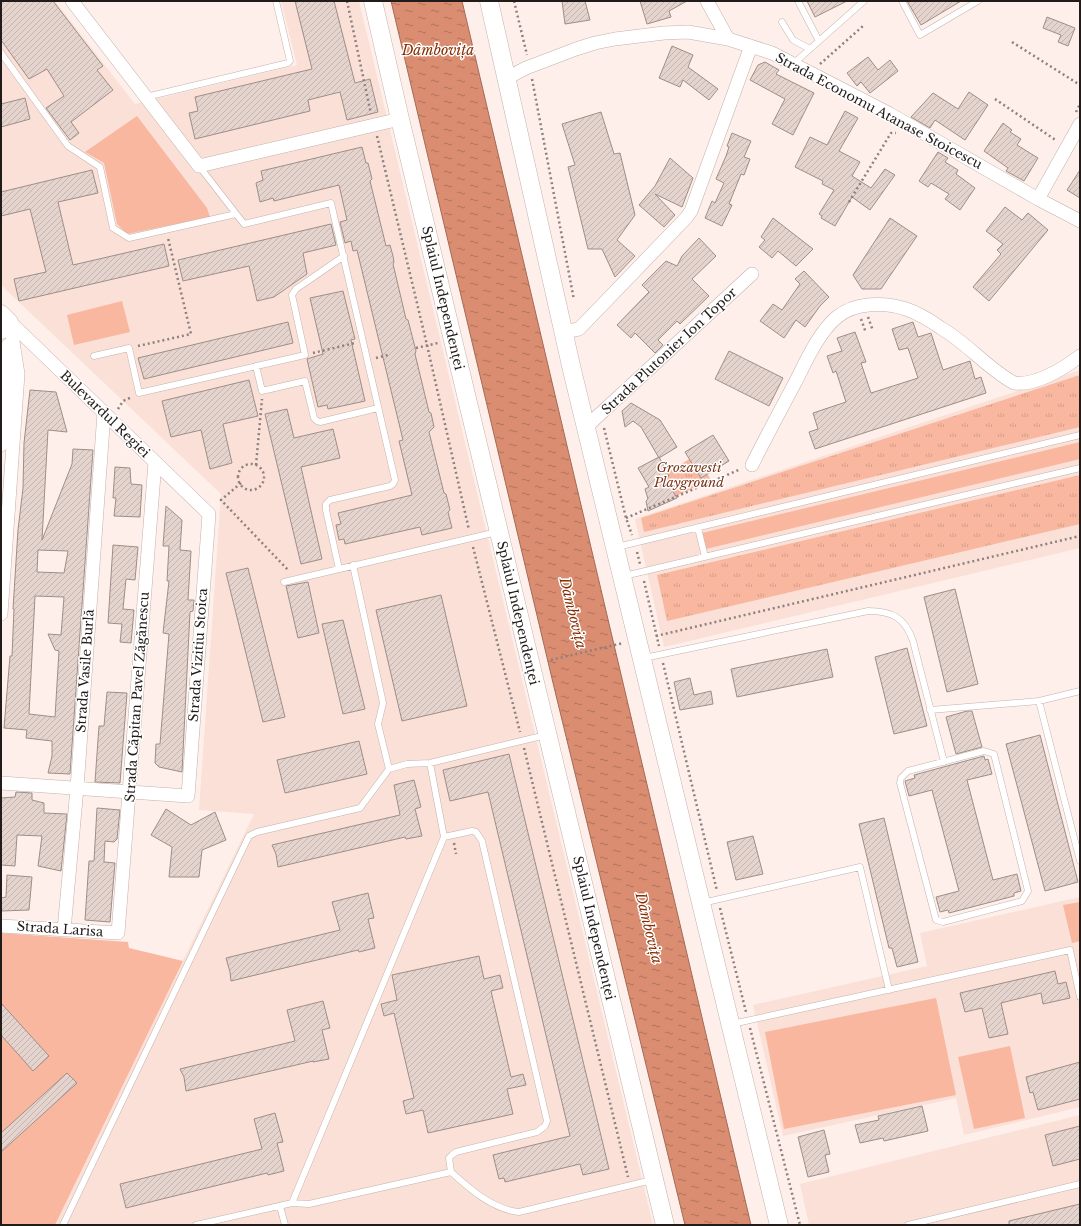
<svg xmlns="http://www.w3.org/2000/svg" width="1081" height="1226" viewBox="0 0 1081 1226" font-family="'Libre Baskerville',serif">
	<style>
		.built { fill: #fae0d7 }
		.grass { fill: #f9b7a0 }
		.park { fill: url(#park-tufts) }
		.water { fill: url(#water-ripples); stroke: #a26b57 }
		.building { fill: url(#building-hatch); stroke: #9e8e88; fill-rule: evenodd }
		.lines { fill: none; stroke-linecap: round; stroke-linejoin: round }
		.service-casing { stroke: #c3b2ac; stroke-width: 7 }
		.minor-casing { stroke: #c3b2ac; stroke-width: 14 }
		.tertiary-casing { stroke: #c3b2ac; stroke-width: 17 }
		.secondary-casing { stroke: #c3b2ac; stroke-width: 19 }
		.path { stroke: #8c817e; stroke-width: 2.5; stroke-dasharray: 2 3; stroke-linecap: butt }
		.service { stroke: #fff; stroke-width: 6 }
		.minor { stroke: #fff; stroke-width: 13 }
		.tertiary { stroke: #fff; stroke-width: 16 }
		.secondary { stroke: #fff; stroke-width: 18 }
		.labels { text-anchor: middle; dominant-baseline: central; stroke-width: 3; stroke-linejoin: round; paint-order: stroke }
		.street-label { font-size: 13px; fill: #211b19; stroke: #fff }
		.park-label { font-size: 13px; font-style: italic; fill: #7b3418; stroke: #fff }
		.water-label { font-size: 14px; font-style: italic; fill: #872c00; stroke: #fff }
	</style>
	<defs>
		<pattern id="park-tufts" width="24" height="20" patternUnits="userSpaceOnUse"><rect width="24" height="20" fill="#f9b7a0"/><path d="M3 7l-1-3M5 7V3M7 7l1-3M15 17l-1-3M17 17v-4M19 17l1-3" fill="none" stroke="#d59d89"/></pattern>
		<pattern id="water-ripples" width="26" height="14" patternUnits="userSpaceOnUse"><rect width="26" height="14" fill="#da8d71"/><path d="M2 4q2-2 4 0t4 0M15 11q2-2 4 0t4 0" fill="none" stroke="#b0725c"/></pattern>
		<pattern id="building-hatch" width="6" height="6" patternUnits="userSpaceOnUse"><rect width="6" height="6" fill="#e5d4ce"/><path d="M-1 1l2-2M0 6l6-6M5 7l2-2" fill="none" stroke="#c4b5b0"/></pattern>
	</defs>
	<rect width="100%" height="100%" fill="#feefea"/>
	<path class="built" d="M1 1H55L135 104 297 65 281 1H359L653 1225H55L254 814 199 810 221 494 1 285Z
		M1080 370V548L664 647 635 519Z
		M1080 897V1107L964 1135 956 1098 783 1136 753 1005 927 966 920 933Z
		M1080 1115V1225H809L800 1184Z"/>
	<path class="grass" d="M137 116 207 208 210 217 127 234 117 224 104 163 85 152Z
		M122 301 130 332 74 345 67 315Z
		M1080 442V459L706 549 702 533Z
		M1080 902V941L1072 943 1063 905Z
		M1 933 128 942 129 948 183 961 55 1225H1Z
		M936 998 956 1095 784 1129 765 1032Z
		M1010 1046 1025 1118 974 1129 958 1057Z"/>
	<path class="park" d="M1080 375V427L644 532 641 518Z
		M696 455 711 480 676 496 663 475Z
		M1080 475V524L667 621 657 575Z"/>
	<path class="water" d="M391 1H462L751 1225H685L554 687Z"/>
	<path class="building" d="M1 1H53L103 66 97 70 113 90 71 122 79 133 70 140 46 108 64 96 47 69 29 79 1 40Z
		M295 1H334L355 83 370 79 378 112 347 120 340 92 308 100 310 111 195 139 189 113 198 111 195 97 312 69Z
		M562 1H585L590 20 565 24Z
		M640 1H687L669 11 671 17 647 24Z
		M807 1H847L815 17Z
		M907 1H961L921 25Z
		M1047 17 1075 28 1068 46 1058 42 1061 35 1043 28Z
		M672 46 693 55 688 67 718 89 709 100 683 80 680 87 659 78Z
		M868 57 878 70 890 60 898 71 870 93 861 82 857 86 847 73Z
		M765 62 779 70 776 74 814 93 793 135 772 124 785 99 750 80 758 65Z
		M969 92 988 105 965 140 935 120 930 128 911 117 933 93 958 109Z
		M25 98 30 119 1 127V104Z
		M845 111 858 118 839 151 860 162 852 176 871 188 885 169 895 175 870 210 852 197 835 226 821 218 822 216 819 214 834 190 822 184 823 181 795 167 810 137 827 145Z
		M601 112 614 154 620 153 635 215 617 240 635 256 615 277 602 249H588L568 167 575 165 562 124Z
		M1003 123 1012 130 1010 132 1021 139 1017 145 1038 158 1024 181 1006 171 1008 168 984 151Z
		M732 133 751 141 744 157 750 159 744 175 741 174 729 204 732 205 722 226 705 218 712 201 715 203 724 183 716 179 726 156 729 147 727 146Z
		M362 147 366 163H368L372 179 370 181 386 246 390 245 393 256 394 262 393 264 406 319 408 320 416 351 415 354 429 412 431 413 434 427 429 432 444 493 446 494 450 510 448 512 452 528 422 535 420 527 345 544 344 539 339 540 336 525 341 524 338 513 412 495 399 441 403 440 357 250 353 251 351 241 345 243 340 222 347 220 339 185 274 201 273 198 260 202 256 183 263 180 261 171Z
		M938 152 948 158 945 162 958 170 956 174 975 188 960 210 945 199 949 194 931 183 928 187 919 181Z
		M670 158 693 178 682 207 655 194 675 215 664 227 639 205 655 186Z
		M92 170 98 193 58 202 73 265 164 244 169 266 19 301 14 279 46 272 30 209 1 216V192Z
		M1080 170V198L1067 190Z
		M1005 207 1022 220 1028 213 1048 230 989 301 973 287 1001 254 997 250 1003 244 986 231Z
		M773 218 813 249 796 266 778 251 772 258 759 247 765 240 761 237Z
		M890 218 917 236 881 289H862L853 275Z
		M331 224 336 245 303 253 307 274 274 297 257 301 249 266 183 281 178 260Z
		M699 238 716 256 692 279 709 296 680 324 677 321 658 340 663 345 655 353 635 333 631 338 617 325 649 292 642 285 666 261 677 266 682 256Z
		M804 271 829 297 820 306 805 327 796 320 784 338 760 321 773 304 782 310 800 284 795 279Z
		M343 291 355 339 351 340 365 401 328 409 327 405 318 407 307 359 323 354 310 298Z
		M288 322 293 343 144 379 138 358Z
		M913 322 918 337 931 333 943 370 970 361 975 379 981 377 986 393 815 449 809 432 818 429 813 413 846 402 836 371 833 373 827 356 842 351 837 338 855 332 866 362 861 363 871 393 918 378 908 348 899 350 892 329Z
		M729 351 783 378 769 406 715 379Z
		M249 380 258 416 223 424 232 463 210 469 201 430 171 437 162 401Z
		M30 390 56 392 67 432 48 430 42 540 72 464 73 449 93 450 70 774 48 773 52 756V741L26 738 27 730 4 728 10 656H12L14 609H13L18 530 23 488 24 443ZM38 550 68 551 64 573 37 572ZM35 596 64 597 61 635 48 634 55 650 59 651 55 717 29 714Z
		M631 403 660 420 677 447 659 458 641 427 633 421 625 427 622 411Z
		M287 409 294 438 333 429 340 458 301 467 322 559 301 564 265 414Z
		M713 435 729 461 701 478 685 452Z
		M659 457 669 476 665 478 677 498 648 511 646 501 648 499 645 489 649 487 638 468Z
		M115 467 130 468 131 484 142 485 140 517 114 516 116 498H113Z
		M166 506 182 520 180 550 191 551 188 600H194L193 611 190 612 182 772 159 767 155 763 156 744H160L169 634 163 633 169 581H167L169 546H163Z
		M113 545 138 547 135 580 126 579 123 609 134 610 131 643 120 642 122 624 108 623Z
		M248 568 285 717 263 722 226 573Z
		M308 582 319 633 298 638 286 586Z
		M955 589 978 684 947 692 924 597Z
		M441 595 467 706 402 721 376 610Z
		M343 620 365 709 343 714 322 624Z
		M907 648 927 726 894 734 875 657Z
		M827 649 833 677 737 697 731 669Z
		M690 678 694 695 711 691 713 704 680 710 674 682Z
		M107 692 127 693 120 783 95 782 99 726H104Z
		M967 711H972L982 747 956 754 946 717Z
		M1040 735 1078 882 1045 891 1006 744Z
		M359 741 367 774 285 793 277 760Z
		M509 754 609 1169 583 1175 580 1164 505 1182 504 1178 499 1179 493 1155 570 1136 488 792 450 801 443 770Z
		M984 756 985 760 988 759 992 774 967 780 993 880 1017 874 1021 891 1014 893V896L949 913 948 910 940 912 936 897 959 891 932 790 909 796 905 781 915 778 914 775Z
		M414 780 421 807 415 809 422 836 406 839 405 837 278 867 276 854 272 845 400 815 394 785Z
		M16 792 32 793V800L44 803V813L67 814 61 871 38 866 42 836 17 835 15 866 1 865V798L15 797Z
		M97 808 120 810 117 839 114 842 105 841 104 862 115 863 110 922 85 920 89 861H94Z
		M166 809 191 825 215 812 226 840 202 850 199 877H169L172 847 151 835Z
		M884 818 918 962 897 967 892 948H889L859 824Z
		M753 836 763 874 736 880 727 842Z
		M7 875 32 877 29 910 1 911V898L6 897Z
		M368 893 374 918 368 919 375 948 359 952 358 950 231 981 230 972 226 958 340 930 332 902Z
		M479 956 484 979 500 975 503 988 491 991 511 1077 523 1074 526 1085 507 1089 513 1114 428 1133 423 1110 406 1114 403 1101 414 1098 394 1013 384 1016 381 1004 397 1000 392 975Z
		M1055 971 1058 984 1066 982 1070 998 1043 1004 1041 993 1001 1003 1008 1034 989 1038 982 1008 965 1012 960 993Z
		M323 1001 330 1028 322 1030 329 1059 313 1062V1061L186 1091 184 1077 180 1069 295 1041 287 1010Z
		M1 1003 49 1056 33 1071 1 1035Z
		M1080 1062V1099L1038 1110 1033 1092 1030 1093 1026 1077Z
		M67 1073 77 1083 1 1152V1133Z
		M922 1106 928 1131 884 1141 883 1138 860 1143 855 1125 879 1120 878 1116Z
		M275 1113 283 1142 277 1143 284 1171 268 1175 267 1173 126 1208 120 1184 262 1149 254 1119Z
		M1080 1126V1159L1053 1166 1045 1135Z
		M824 1130 830 1154 825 1155 829 1172 808 1177 798 1137Z
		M1080 1204V1225H1009V1221Z"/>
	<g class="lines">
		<g class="service-casing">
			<path id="service" d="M798 1 819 41
				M902 1 920 35 978 1
				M782 22 793 40 810 49
				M1 53 68 146 100 167 113 228 129 238 236 214
				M793 64 864 1
				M146 97 288 63 290 61 276 1
				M199 166 244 224 331 203 395 480 393 484 390 486 330 500 326 504V510L339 569
				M94 356 129 348 139 393 305 355 292 295 296 289 344 256
				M256 366 262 391 305 381 314 418 317 421 320 422 378 408
				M698 528 705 557
				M617 547 1080 435
				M353 565 383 703 378 724 389 769
				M624 576 1080 468
				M284 582 497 532
				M644 658 868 611C893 611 905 618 913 641L944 762
				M1039 701 1080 861
				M930 710 1039 701 1080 691
				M984 751 994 754 1028 891 1022 901 943 922 936 920 900 783 901 778 908 771Z
				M444 837 472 831 476 832 482 841 547 1121 545 1126 537 1132 456 1152 452 1155 449 1158 451 1172C470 1189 492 1209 519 1212L652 1180
				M702 903 860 867 889 990
				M732 1024 1070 950 1080 997
				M292 1203 444 837 430 763
				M280 1206 285 1225
				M63 1225 249 836 257 832 360 808 389 769 407 764 430 763 546 735
				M196 1225 292 1203 309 1204 451 1172
				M908 1225 1080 1184"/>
		</g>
		<g class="minor-casing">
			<path id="minor" d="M72 1 199 166 400 119
				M707 1 728 39
				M507 78 526 68 576 49 595 43 615 39 664 33 688 32 728 39 772 53 890 114 1038 199 1080 221
				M1038 199 1080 124
				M563 332 579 329 686 218 691 211 751 46
				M586 427 752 274
				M1 445 8 345
				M752 465C766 437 781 409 796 381 806 361 819 332 837 317 855 302 885 302 906 309 918 313 931 321 941 328 967 343 988 369 1014 383 1035 386 1063 369 1080 356
				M1 614 18 374 10 322
				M1 783 188 796 209 514 10 322
				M1 926 118 933 155 462
				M64 930 77 788 104 413"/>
		</g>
		<g class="tertiary-casing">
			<path id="tertiary" d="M1 313 10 322 1 331"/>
		</g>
		<g class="secondary-casing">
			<path id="secondary" d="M373 1 400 119 665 1225
				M489 1 572 370 779 1225"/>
		</g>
		<path class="path" d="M347 1 371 114
			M514 1 527 55
			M1012 42 1080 85
			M820 64 863 26
			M532 79 574 300
			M995 99 1057 141
			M1076 112 1080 104
			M377 136 427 345 469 530
			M849 202 891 133H896
			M868 317 873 331
			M861 319 866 333
			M138 346 191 334 168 238
			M416 348 438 343
			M313 353 355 343
			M376 358 388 355
			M118 409 123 401 132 397
			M604 428 626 518 632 535
			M238 477a13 13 0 1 1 26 0a13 13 0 1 1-26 0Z
			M256 465 262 399
			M241 483 221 500 289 571
			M626 518 741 469
			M473 547 520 732
			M637 552 640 564
			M644 581 659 646
			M656 636 1080 536
			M551 660 623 643
			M663 663 717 891
			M524 748 628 1177
			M454 843 456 854
			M720 908 746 1012
			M750 1028 800 1225"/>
		<use href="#service" class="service"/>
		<use href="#minor" class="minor"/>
		<use href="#tertiary" class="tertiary"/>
		<use href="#secondary" class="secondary"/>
	</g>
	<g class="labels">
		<g class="street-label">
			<text transform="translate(879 111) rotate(28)">Strada Economu Atanase Stoicescu</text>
			<text transform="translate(443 298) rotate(77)">Splaiul Independenței</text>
			<text transform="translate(669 351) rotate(-43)">Strada Plutonier Ion Topor</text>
			<text transform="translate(105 414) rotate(44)">Bulevardul Regiei</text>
			<text transform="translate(518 613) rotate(77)">Splaiul Independenței</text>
			<text transform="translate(198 655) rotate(-86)">Strada Vizitiu Stoica</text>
			<text transform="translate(85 671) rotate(-86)">Strada Vasile Burlă</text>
			<text transform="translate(137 697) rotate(-86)">Strada Căpitan Pavel Zăgănescu</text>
			<text transform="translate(594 928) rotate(77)">Splaiul Independenței</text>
			<text transform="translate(60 929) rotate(4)">Strada Larisa</text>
		</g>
		<g class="park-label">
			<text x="689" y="467">Grozavesti<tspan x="689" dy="15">Playground</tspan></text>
		</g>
		<g class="water-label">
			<text x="438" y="50">Dâmbovița</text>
			<text transform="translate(573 613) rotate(76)">Dâmbovița</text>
			<text transform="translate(649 928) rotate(76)">Dâmbovița</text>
		</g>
	</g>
	<rect width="1081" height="1226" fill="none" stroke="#211b19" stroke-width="4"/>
</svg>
